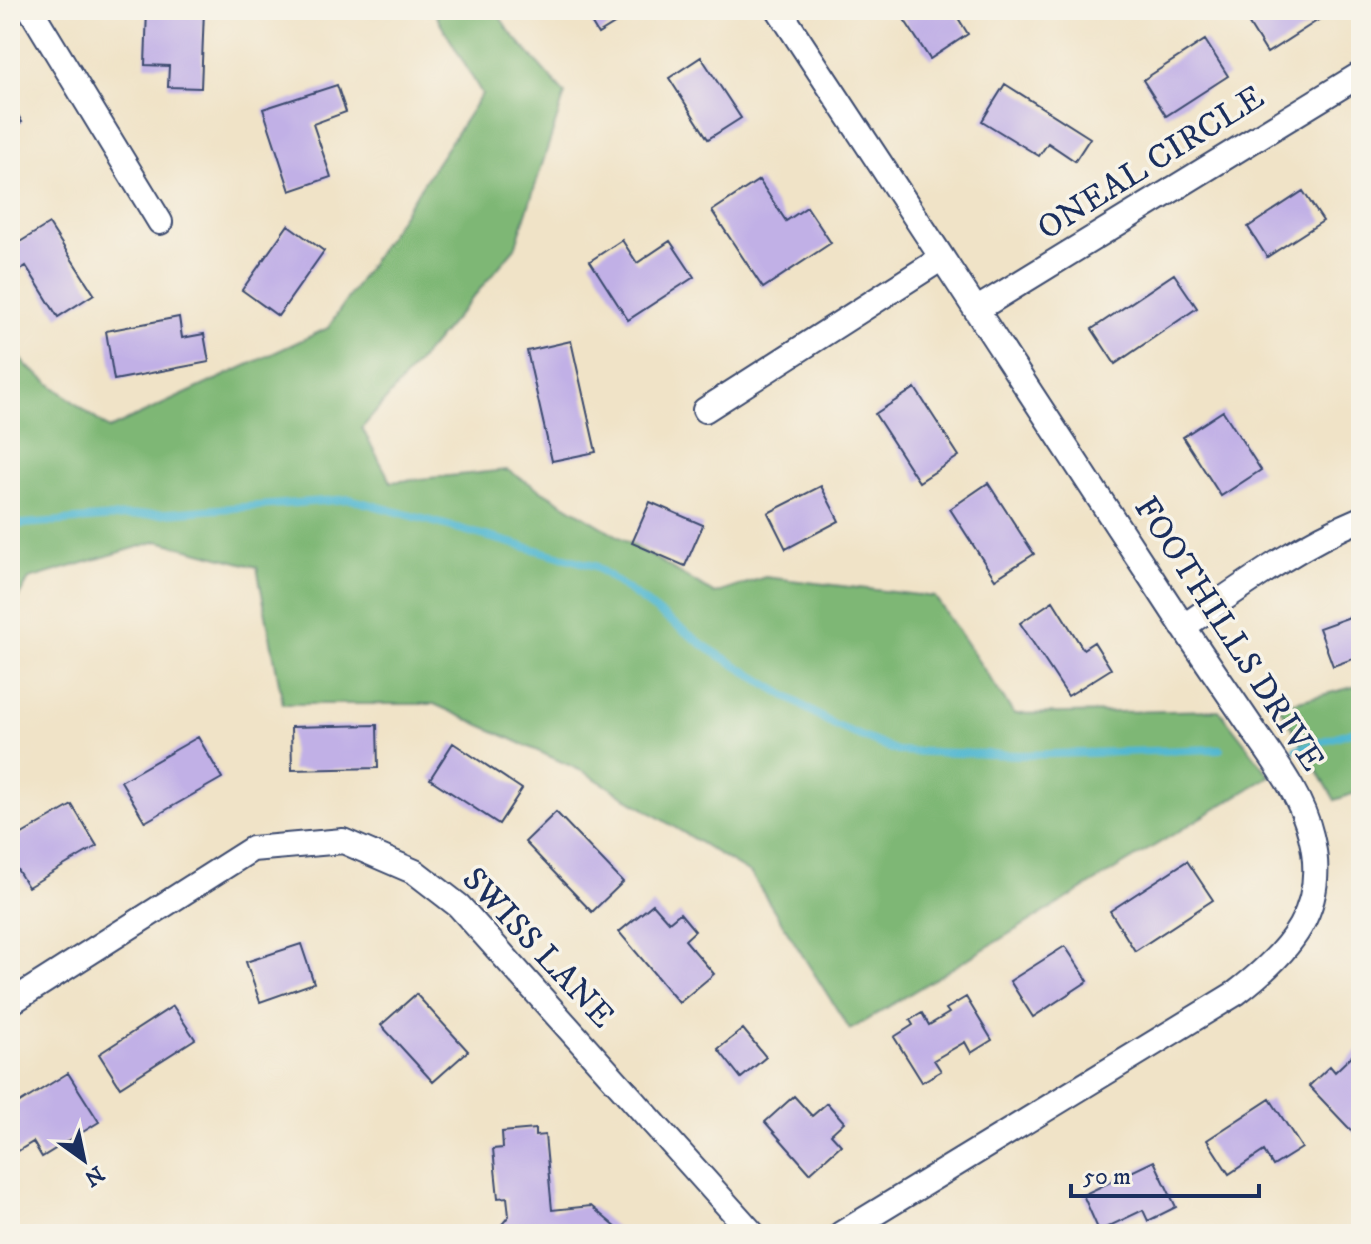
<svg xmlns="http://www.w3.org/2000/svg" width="1371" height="1244" viewBox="0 0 1371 1244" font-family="'IM FELL DW Pica',serif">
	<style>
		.forest { fill: #7eb775; stroke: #4c736a; stroke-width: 2 }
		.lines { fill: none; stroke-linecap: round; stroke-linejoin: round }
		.stream { stroke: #51b7d0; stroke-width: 8 }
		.building { fill: #c1b0e6 }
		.street-casing { stroke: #3b4a6e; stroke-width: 28 }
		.street { stroke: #fff; stroke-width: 24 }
		.labels { text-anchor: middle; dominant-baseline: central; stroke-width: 7; stroke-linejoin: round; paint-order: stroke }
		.street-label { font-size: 34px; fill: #1b2f5e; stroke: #f7f3e8 }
	</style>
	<rect width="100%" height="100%" fill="#f7f3e8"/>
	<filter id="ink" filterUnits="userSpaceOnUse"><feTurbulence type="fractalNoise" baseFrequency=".0125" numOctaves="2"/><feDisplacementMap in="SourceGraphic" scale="16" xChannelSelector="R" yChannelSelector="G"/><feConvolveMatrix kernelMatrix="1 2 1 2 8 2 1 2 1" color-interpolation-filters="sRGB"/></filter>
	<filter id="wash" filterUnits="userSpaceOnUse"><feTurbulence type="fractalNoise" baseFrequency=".006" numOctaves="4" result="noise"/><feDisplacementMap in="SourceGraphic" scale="32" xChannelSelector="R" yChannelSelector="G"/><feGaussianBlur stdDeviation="1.8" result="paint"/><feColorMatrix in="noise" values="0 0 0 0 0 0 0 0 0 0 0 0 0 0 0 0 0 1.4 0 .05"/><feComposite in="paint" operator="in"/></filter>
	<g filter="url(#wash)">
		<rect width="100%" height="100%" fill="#f0e3c7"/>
		<path class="forest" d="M433 10H495L510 32 565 94 515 248 362 428 391 482 507 470 715 594 765 577 935 597 1014 714 1219 710 1270 776 850 1030 751 874 584 772 434 704H283L257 567 158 541 29 579 10 612V345L27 366 109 429 328 328 482 94Z
			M1361 685V791L1335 800 1279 706Z"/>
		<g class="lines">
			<path class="stream" d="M10 525 350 499 595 566 709 649 834 725 897 751 1019 755 1220 749
				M1297 749 1361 729"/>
		</g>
		<g id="blocks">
			<path class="building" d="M147 10H204L201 88 168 87 169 66 145 65Z
				M592 10H637L598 34 586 14Z
				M898 10H953L968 34 930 59Z
				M1264 10H1318L1323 17 1267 53 1247 21Z
				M1205 40 1228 76 1166 116 1143 80Z
				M701 57 741 118 708 139 669 78Z
				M1005 84 1090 138 1075 161 1048 143 1039 156 982 121Z
				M337 85 346 112 313 124 331 177 290 191 263 109Z
				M10 101 22 122 10 128Z
				M10 129 21 148 10 155Z
				M759 180 786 221 807 207 831 243 763 288 712 211Z
				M1303 191 1323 221 1267 257 1248 227Z
				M49 224 94 294 58 317 26 266 12 275 10 273V248Z
				M288 225 324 251 278 316 242 290Z
				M622 240 637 263 670 241 694 277 628 320 590 261Z
				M1174 274 1197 308 1115 364 1092 329Z
				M179 317 182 338 204 334 209 362 114 380 106 331Z
				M571 341 596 452 552 461 527 351Z
				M915 388 959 456 919 482 875 414Z
				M1223 411 1261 470 1221 496 1183 437Z
				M988 483 1034 554 995 579 950 509Z
				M821 486 839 521 786 549 768 513Z
				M650 502 703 525 685 566 632 543Z
				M1053 601 1083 649 1094 642 1111 669 1068 696 1020 623Z
				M1361 613V656L1333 666 1319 628Z
				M377 725 378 768 292 770 291 727Z
				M198 737 222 778 145 822 121 781Z
				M453 743 522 789 499 824 430 779Z
				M72 805 97 846 28 887 10 858V841Z
				M556 812 623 882 592 912 525 842Z
				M1187 861 1213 900 1135 951 1110 911Z
				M653 904 669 922 680 913 695 931 685 940 714 974 679 1003 619 932Z
				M301 944 314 983 260 1002 246 962Z
				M1065 946 1088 981 1033 1017 1010 981Z
				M416 994 468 1051 433 1082 381 1025Z
				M966 997 992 1040 971 1053 965 1042 934 1060 941 1071 922 1082 894 1037 913 1025 910 1020 922 1013 929 1025 949 1013 946 1009Z
				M173 1006 195 1039 120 1087 99 1054Z
				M743 1029 766 1057 741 1078 718 1049Z
				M1361 1047V1141L1309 1086 1330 1066 1335 1072Z
				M68 1073 99 1122 42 1157 33 1142 10 1156V1109Z
				M794 1096 812 1116 827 1103 844 1122 831 1134 841 1145 810 1173 765 1122Z
				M1270 1099 1302 1148 1273 1166 1264 1151 1229 1174 1207 1140Z
				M535 1129V1136L545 1135 552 1210 591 1206 624 1234H494L509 1216 507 1197 498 1198 493 1149 503 1148 502 1132Z
				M1154 1161 1176 1207 1148 1221 1143 1210 1099 1231 1083 1195Z"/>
		</g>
	</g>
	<g filter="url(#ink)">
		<use href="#blocks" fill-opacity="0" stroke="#3b4a6e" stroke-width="2"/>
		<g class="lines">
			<g class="street-casing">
				<path id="street" d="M31 10 160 222
					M779 10C911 210 1042 410 1173 611 1199 651 1227 691 1254 731 1276 763 1302 797 1311 836 1329 908 1290 952 1236 993L841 1234
					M976 310 1361 74
					M705 410 942 258
					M1183 627C1241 587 1296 546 1361 519
					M10 1003 252 849 343 841 415 872 459 906 753 1234"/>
			</g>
			<use href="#street" class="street"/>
		</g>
	</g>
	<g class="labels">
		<g class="street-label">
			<text transform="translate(1151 163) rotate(-32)">ONEAL CIRCLE</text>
			<text transform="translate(1229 634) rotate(57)">FOOTHILLS DRIVE</text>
			<text transform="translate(538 948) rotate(47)">SWISS LANE</text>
		</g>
	</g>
	<rect width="1371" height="1244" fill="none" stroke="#f7f3e8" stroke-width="40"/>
	<g transform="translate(84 1160) rotate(147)" stroke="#f7f3e8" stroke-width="6" paint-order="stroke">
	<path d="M0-6L14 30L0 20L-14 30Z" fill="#1b2f5e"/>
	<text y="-12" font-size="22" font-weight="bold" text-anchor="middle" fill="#1b2f5e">N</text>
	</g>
	<path d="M1071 1184v12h188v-12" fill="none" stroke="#1b2f5e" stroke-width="4"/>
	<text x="1083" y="1184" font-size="24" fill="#1b2f5e" stroke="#f7f3e8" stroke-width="6" paint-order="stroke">50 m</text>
</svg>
